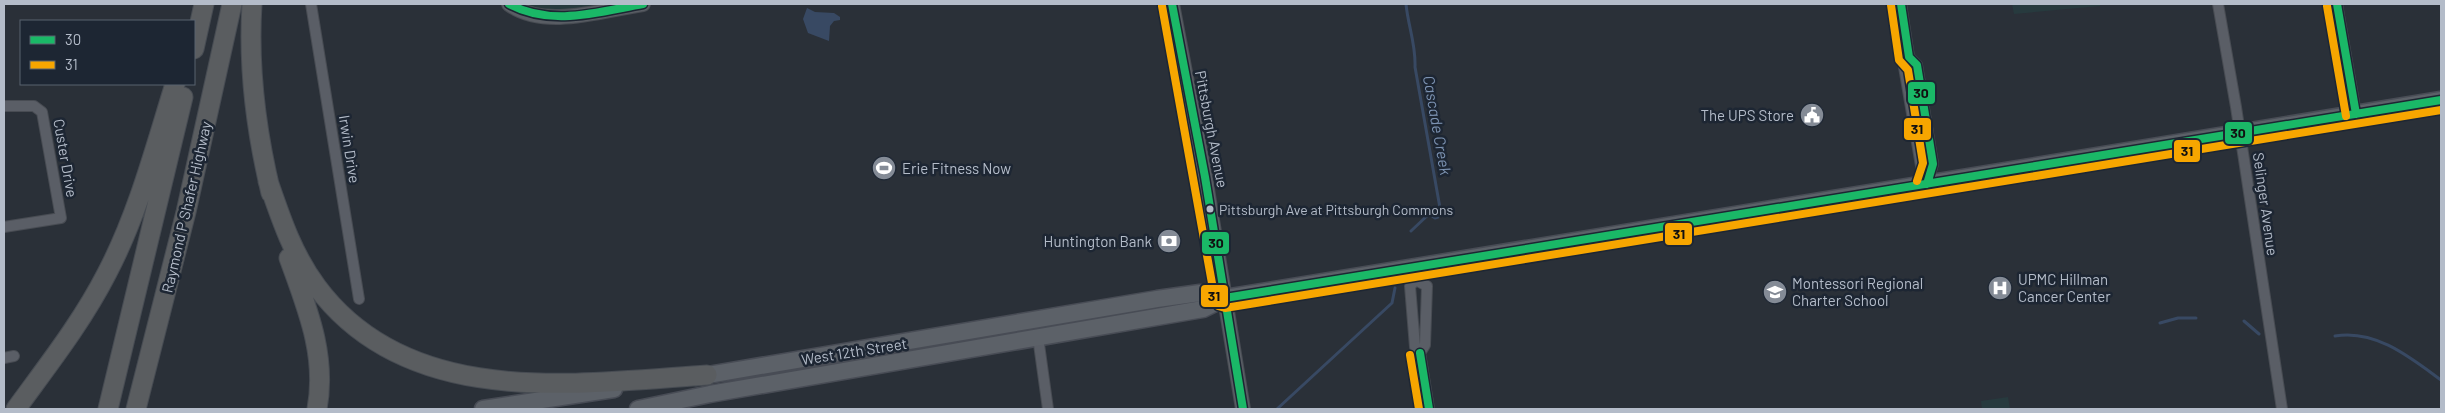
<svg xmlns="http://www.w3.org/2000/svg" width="2445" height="413" viewBox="0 0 2445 413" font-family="Barlow,sans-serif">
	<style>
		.green { fill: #273a3e }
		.water { fill: #384963 }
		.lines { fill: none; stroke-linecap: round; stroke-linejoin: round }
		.stream { stroke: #384963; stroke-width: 3 }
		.street-casing { stroke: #484c53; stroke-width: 12 }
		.secondary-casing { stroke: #484c53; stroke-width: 16 }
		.primary-casing { stroke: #484c55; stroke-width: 19 }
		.highway-casing { stroke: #474c53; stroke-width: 21 }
		.street { stroke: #5a5e66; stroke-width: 10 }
		.secondary { stroke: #595d64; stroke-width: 14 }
		.primary { stroke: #5c6168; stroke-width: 16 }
		.highway { stroke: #5a5d60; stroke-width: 19 }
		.bus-1-casing { stroke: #1d2633; stroke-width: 11 }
		.bus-2-casing { stroke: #1d2633; stroke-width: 11 }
		.bus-1 { stroke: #1ab867; stroke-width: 8 }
		.bus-2 { stroke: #f7a600; stroke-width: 8 }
		.bus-dot { fill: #b4bcc9; stroke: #1d2633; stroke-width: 2 }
		.labels { text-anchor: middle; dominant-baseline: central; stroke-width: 5; stroke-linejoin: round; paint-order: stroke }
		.bus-label { font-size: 14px; fill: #b4bcc9; stroke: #1d2633; text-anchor: start }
		.poi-label { font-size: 15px; fill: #b4bcc9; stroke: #1d2633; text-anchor: start }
		.street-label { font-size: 15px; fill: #b4bcc9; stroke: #1d2633 }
		.water-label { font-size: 16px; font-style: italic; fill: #7c92b1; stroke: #1d2633 }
		.line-badge { stroke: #1d2633; stroke-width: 2 }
		.pale-badge-label { font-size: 14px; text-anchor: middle; font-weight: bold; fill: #111 }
	</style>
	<rect width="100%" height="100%" fill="#2a3038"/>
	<path class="green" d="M519 4H612L564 12H541Z
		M2012 4H2100V6L2014 14Z
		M2008 397 2010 409H1982L1981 401Z"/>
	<path class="water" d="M807 8 815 12 834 13 840 17V20L834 21 830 26 829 41 808 33 803 19Z"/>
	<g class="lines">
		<path class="stream" d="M1406 4C1408 26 1416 44 1415 67L1440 208 1438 217 1435 218 1429 214 1411 231
			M2244 321 2259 334
			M2160 323 2178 318H2196
			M2335 336C2376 329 2411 358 2441 380
			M1277 409 1392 303 1395 288"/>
		<g class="street-casing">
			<path id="street" d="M311 4 359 299
				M1901 4 1909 57 1917 65 1933 164 1927 184
				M2218 4 2236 107 2282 409
				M2337 4 2356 114
				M1909 57 1904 67 1921 166 1927 184
				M4 106H34L42 112 61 218 4 227
				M1038 337 1048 409
				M1420 353 1425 345 1427 286 1416 280 1410 286 1415 347 1420 353 1429 409
				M4 358 14 356"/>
		</g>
		<g class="secondary-casing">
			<path id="secondary" d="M509 4C544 30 603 10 643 4
				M1172 4 1205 177 1243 409"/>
		</g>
		<g class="primary-casing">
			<path id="primary" d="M696 377 1157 299 1200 293 1225 298 2441 100
				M483 409 614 389
				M638 409 710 394 1203 309 1225 298"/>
		</g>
		<g class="highway-casing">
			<path id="highway" d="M252 4C248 68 256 131 271 193
				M194 49 204 4
				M268 181C281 219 293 255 317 287 408 409 575 384 707 375
				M289 258C307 308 327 355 317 409
				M16 409C48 365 82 322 107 273 138 214 155 148 175 84
				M108 409 183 97
				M136 409 186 212 232 4"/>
		</g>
		<use href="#street" class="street"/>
		<use href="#secondary" class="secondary"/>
		<use href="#primary" class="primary"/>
		<use href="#highway" class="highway"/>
		<g class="bus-1-casing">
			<path id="bus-1" d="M509 4C552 27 598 12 643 4
				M1172 4 1205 177 1243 409
				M1901 4 1909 57 1917 65 1933 164 1927 184
				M2337 4 2356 114
				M1225 298 2441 100
				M1420 353 1429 409"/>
		</g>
		<g class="bus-2-casing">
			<path id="bus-2" d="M1891 5 1899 60 1908 70 1923 163 1917 181
				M1162 6 1215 300 1218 306 1225 308 2441 110
				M2327 6 2346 116
				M1410 355 1419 409"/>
		</g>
		<use href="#bus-1" class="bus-1"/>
		<use href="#bus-2" class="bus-2"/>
	</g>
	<defs>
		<g id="civic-disc" transform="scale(1.25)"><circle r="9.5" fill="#848b96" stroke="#1d2633"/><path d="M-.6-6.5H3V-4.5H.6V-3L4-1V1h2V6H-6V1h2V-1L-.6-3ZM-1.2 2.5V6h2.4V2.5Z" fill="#fff"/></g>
		<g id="stadium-disc" transform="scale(1.25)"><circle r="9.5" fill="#848b96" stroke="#1d2633"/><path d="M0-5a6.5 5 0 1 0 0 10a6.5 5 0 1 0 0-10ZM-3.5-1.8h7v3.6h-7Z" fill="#fff"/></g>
		<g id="bank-disc" transform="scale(1.25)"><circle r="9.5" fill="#848b96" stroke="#1d2633"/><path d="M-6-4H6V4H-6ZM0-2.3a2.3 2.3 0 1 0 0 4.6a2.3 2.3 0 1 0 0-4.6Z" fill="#fff"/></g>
		<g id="hospital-disc" transform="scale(1.25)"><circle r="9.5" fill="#848b96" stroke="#1d2633"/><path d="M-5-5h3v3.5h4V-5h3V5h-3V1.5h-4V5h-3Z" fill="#fff"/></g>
		<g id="school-disc" transform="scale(1.25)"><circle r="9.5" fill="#848b96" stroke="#1d2633"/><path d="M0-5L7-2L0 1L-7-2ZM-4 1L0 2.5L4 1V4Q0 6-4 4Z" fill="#fff"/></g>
	</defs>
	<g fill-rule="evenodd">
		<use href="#civic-disc" x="1812" y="115"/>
		<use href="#stadium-disc" x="884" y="168"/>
		<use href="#bank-disc" x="1169" y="241"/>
		<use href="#hospital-disc" x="2000" y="288"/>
		<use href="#school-disc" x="1775" y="292"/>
	</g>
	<circle class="bus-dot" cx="1210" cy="209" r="4.5"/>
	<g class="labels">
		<g class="bus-label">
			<text x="1219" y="209">Pittsburgh Ave at Pittsburgh Commons</text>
		</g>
		<g class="poi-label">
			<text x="1794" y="115" text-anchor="end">The UPS Store</text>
			<text x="902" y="168">Erie Fitness Now</text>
			<text x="1152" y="241" text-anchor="end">Huntington Bank</text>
			<text x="2018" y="279">UPMC Hillman<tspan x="2018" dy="17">Cancer Center</tspan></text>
			<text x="1792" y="283">Montessori Regional<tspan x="1792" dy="17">Charter School</tspan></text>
		</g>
		<g class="street-label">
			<text transform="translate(1212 129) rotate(79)">Pittsburgh Avenue</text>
			<text transform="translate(350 149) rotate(81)">Irwin Drive</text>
			<text transform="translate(66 158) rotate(80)">Custer Drive</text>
			<text transform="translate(2266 204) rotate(82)">Selinger Avenue</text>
			<text transform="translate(186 207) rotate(-77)">Raymond P Shafer Highway</text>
			<text transform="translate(854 351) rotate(-9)">West 12th Street</text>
		</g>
		<g class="water-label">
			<text transform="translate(1438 125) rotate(80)">Cascade Creek</text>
		</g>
	</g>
	<g class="line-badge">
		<rect x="1907" y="81" width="29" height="24" rx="5" fill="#1ab867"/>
		<rect x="1903" y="117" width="29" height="24" rx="5" fill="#f7a600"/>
		<rect x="2224" y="121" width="29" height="24" rx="5" fill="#1ab867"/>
		<rect x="2173" y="139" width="28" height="24" rx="5" fill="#f7a600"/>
		<rect x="1664" y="222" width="29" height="24" rx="5" fill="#f7a600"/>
		<rect x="1201" y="231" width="29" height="24" rx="5" fill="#1ab867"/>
		<rect x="1200" y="284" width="29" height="24" rx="5" fill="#f7a600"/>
	</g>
	<g class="pale-badge-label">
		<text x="1921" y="98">30</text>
		<text x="1917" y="134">31</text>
		<text x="2238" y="138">30</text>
		<text x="2187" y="156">31</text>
		<text x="1679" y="239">31</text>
		<text x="1216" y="248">30</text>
		<text x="1214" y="301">31</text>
	</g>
	<rect width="2445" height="413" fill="none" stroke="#b4bcc9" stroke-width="10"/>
	<rect x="20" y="20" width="175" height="65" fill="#1d2633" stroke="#59626f"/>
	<rect x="30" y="36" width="25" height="8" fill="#1ab867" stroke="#59626f"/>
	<text x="65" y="45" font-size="15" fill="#b4bcc9">30</text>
	<rect x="30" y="61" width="25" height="8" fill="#f7a600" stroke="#59626f"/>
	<text x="65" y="70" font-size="15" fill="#b4bcc9">31</text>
</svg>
